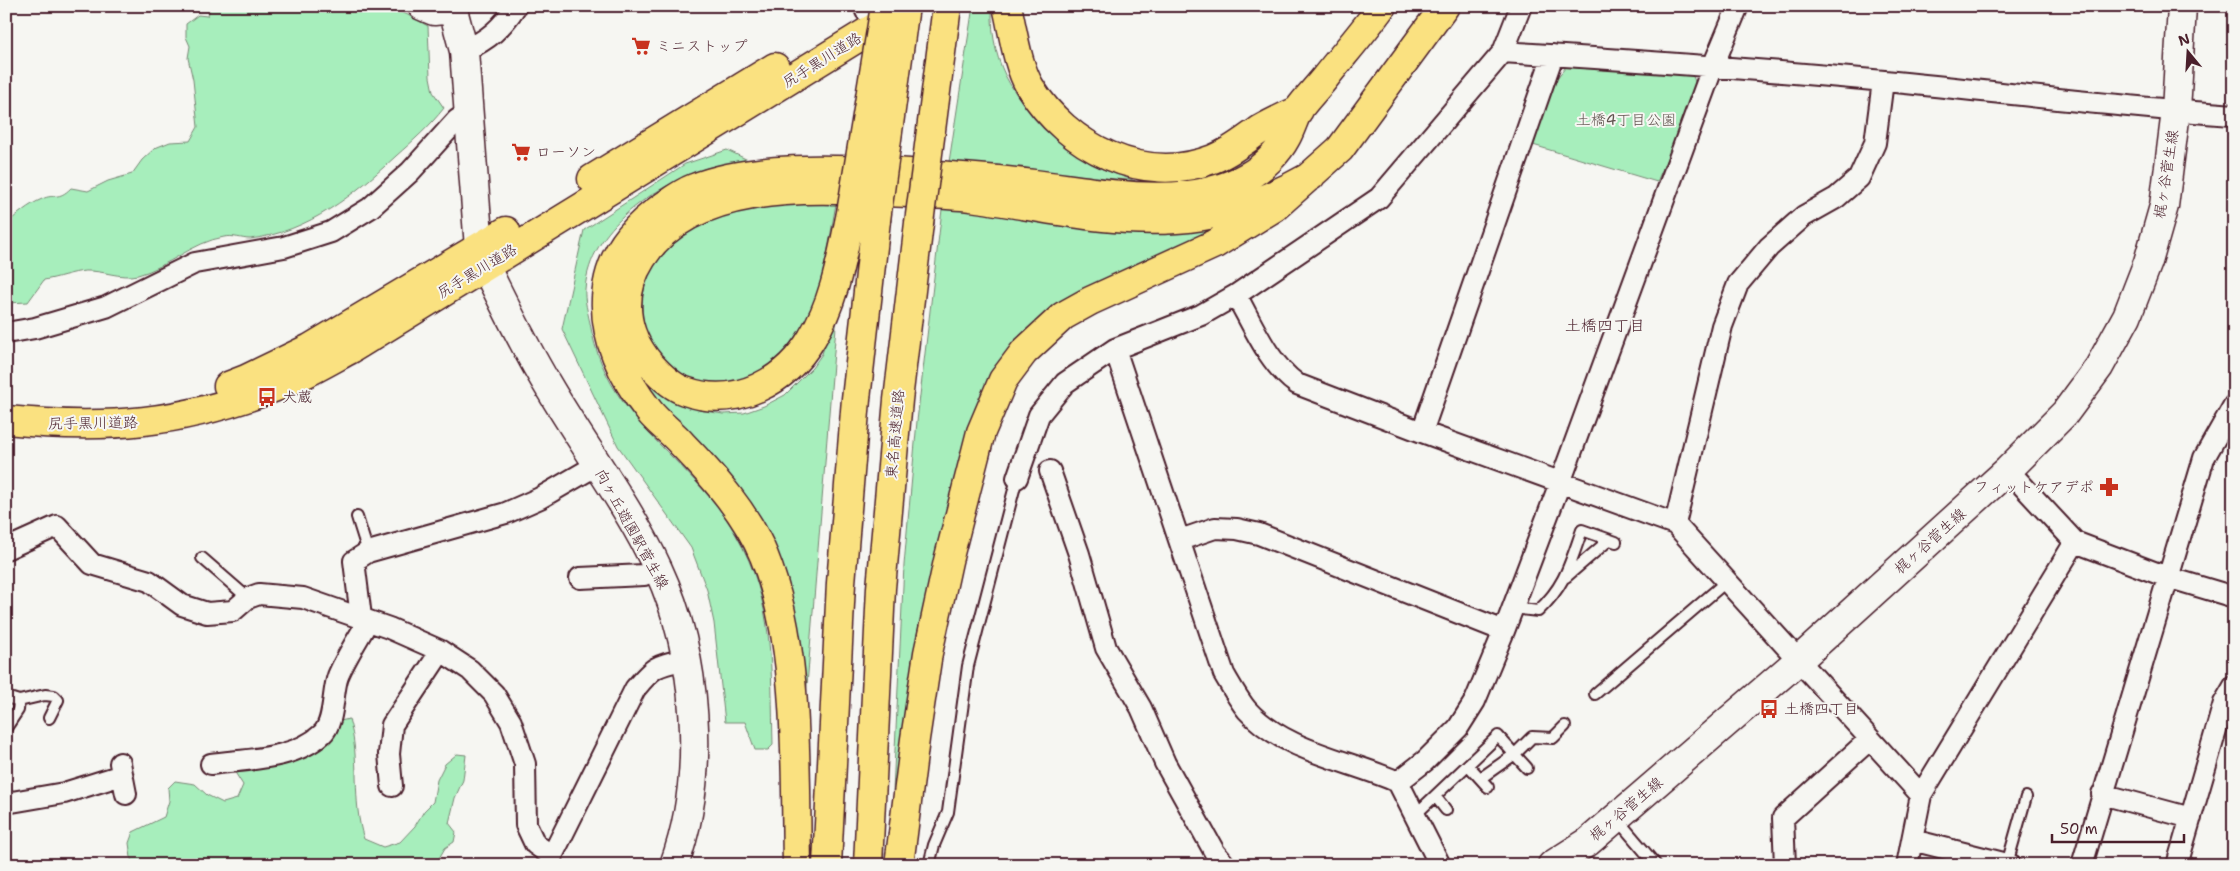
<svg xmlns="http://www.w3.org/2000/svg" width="2240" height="871" viewBox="0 0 2240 871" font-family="'Shantell Sans','Klee One',sans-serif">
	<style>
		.green { fill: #a7eebc; stroke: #788674 }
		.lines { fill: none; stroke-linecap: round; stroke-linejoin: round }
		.lane-casing { stroke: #4a1f2b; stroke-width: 14 }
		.street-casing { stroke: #4a1f2b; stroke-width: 24 }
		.secondary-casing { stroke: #4a1f2b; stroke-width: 31 }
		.primary-casing { stroke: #4a1f2b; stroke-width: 31 }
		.highway-casing { stroke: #4a1f2b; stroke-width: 31 }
		.lane { stroke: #f6f6f2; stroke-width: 10 }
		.street { stroke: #f6f6f2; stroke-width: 20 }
		.secondary { stroke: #f6f6f2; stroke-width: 28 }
		.primary { stroke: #fae180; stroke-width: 28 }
		.highway { stroke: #fae180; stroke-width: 28 }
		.highway-bridge-casing { stroke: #4a1f2b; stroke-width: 31; stroke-linecap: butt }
		.highway-bridge { stroke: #fae180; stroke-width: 28 }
		.labels { text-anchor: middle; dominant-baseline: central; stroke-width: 4; stroke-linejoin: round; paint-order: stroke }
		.poi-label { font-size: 15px; fill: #4a1f2b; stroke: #f6f6f2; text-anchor: start }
		.street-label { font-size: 15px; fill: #4a1f2b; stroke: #f6f6f2 }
		.park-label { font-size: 15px; fill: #61534f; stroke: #f6f6f2 }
		.neighbourhood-label { font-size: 16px; fill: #4a1f2b; stroke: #f6f6f2 }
	</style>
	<rect width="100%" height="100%" fill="#f6f6f2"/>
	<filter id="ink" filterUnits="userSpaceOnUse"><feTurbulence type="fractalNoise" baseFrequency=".02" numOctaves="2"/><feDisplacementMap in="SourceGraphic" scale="10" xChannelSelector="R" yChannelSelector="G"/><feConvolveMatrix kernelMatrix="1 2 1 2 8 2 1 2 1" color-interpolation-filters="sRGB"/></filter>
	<g filter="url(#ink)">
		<path class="green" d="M212 6H383L406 14 428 26 430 77 433 92 444 108C430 126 413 141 396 156 355 194 309 232 250 239 242 239 233 235 224 237 193 242 168 267 138 275 119 279 103 270 85 271 73 272 57 278 44 280L28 302 6 303V224C18 214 28 205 42 199 55 193 58 201 71 188L88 191 108 181 132 174 142 160 155 148 170 142 190 141 198 127 193 80 188 58 190 46 186 37V24L198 15 207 16Z
			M973 6H992C990 70 1017 104 1065 142 1074 149 1082 159 1092 164 1105 171 1121 175 1135 181L949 162Z
			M1566 67 1691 72 1697 86 1657 182 1533 145 1556 79Z
			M727 150 748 160C735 163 720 164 707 168 654 187 590 227 585 289 584 300 588 313 590 323 595 353 606 378 623 402 657 449 708 484 736 535 775 602 771 670 773 745L768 750H755L745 722H725L714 623 707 590 691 548 618 446 562 329 584 230 685 164Z
			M837 198C829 242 821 305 795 342 778 367 730 394 699 384 650 368 628 313 652 268 659 255 666 241 679 233 685 229 694 227 700 224 709 220 719 214 728 212 739 209 751 209 762 207 787 204 812 201 837 198Z
			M943 201 1244 216 1013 347 898 790 893 791 904 565 917 421Z
			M838 302 803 735 777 575 655 407 633 359 672 398 699 410 723 414 744 413 764 406 785 395 812 368 822 354Z
			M349 719C361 758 351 800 364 839L383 847 400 842 415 826 424 811 433 802 437 780 445 764 457 754 466 755 463 780 455 798 449 823 456 832 454 842 445 848 435 865H132L129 843 133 832 164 817 169 801 168 788 175 781 195 784 207 795 223 803 237 799 243 785 236 774 247 766 336 722Z"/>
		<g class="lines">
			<g class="lane-casing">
				<path id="lane" d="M357 517 368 552
					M202 558 248 598
					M1566 577 1609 540
					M1513 608 1538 611C1565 586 1570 564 1582 530L1616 542
					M1595 694 1727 581
					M6 697 19 701 18 710 6 728
					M19 701 45 695 54 696 58 700 49 718
					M1468 765 1488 787
					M1481 778 1515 754 1532 737 1553 738 1565 726
					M1435 796 1446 810
					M1416 814 1498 736 1527 768
					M1617 819 1656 865
					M2007 864 2026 797
					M929 865 934 845 948 812 968 666 1017 478"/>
			</g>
			<g class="street-casing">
				<path id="street" d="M866 11 867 6
					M464 51C489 39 501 29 516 6
					M1503 52C1630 60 1757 69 1884 81 2001 92 2117 107 2234 115
					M1236 295C1253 325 1268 363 1297 384L1422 432 1675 524 1921 795
					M6 333 35 328 106 307 195 263 284 247 331 232 370 208 410 172 457 120 469 112
					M1115 349 1224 674C1231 686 1238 699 1247 710 1285 752 1349 760 1398 782L1440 865
					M1422 432 1553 55
					M2008 470 2075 542 2167 577 2234 597
					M1050 471 1079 554 1106 648 1141 708 1165 763 1215 853 1225 865
					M1017 478 1039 415 1065 383 1115 349 1201 315 1236 295 1379 198 1503 52 1521 6
					M1675 524 1722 326 1738 284 1769 247 1804 216 1836 198 1859 178 1875 143 1883 81
					M1180 540 1215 528 1237 529 1259 534 1504 631
					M6 549 57 526 92 564 149 581 182 605 207 613 233 611 248 598 259 594 303 598 389 628 441 651 470 670 494 694 511 722 525 764 526 825 535 844 552 856
					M580 578 644 575 658 568
					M361 617 354 561 368 552 506 513 540 498 597 465
					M120 763 126 794
					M211 764C247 759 294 760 322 734 335 722 332 692 338 676 346 657 358 639 368 621
					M1398 782 1425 761 1458 728 1475 701 1504 631 1560 483 1713 66 1738 6
					M392 786 389 754 392 725 441 651
					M2102 794 2191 818
					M6 803 64 793 122 775
					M1912 840 2011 865
					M550 865 552 856 635 689C655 665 656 666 686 659
					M1785 865 1783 818 1870 739
					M1907 865 1921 795 2075 542
					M2082 865 2204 458 2234 405
					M2177 865 2224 703 2234 686"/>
			</g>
			<g class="secondary-casing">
				<path id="secondary" d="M422 6 434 11 453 9
					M452 6 464 51 479 248 485 266C505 306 524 346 547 384 583 446 628 504 658 569 698 655 707 775 674 865
					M1552 865 1588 842 1799 660 2008 470 2065 413 2099 367 2127 316 2148 262 2164 206 2176 111 2182 6"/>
			</g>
			<g class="primary-casing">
				<path id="primary" d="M592 179 775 67
					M228 386 246 379 310 348 506 231
					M6 420C106 430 182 424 276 387 302 377 327 362 351 349L898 13"/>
			</g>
			<g class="highway-casing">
				<path id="highway" d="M1007 6C1013 31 1017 65 1030 87 1067 147 1143 186 1213 159 1231 152 1245 140 1261 129 1273 122 1286 116 1299 110
					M851 213C842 255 835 301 812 338 786 382 736 409 685 391 672 387 659 374 650 364 623 332 619 294 642 258 691 181 810 188 890 192 917 194 944 194 971 197 1038 206 1107 224 1176 219 1225 216 1269 200 1311 176
					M797 865C795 770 800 644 764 556 747 514 714 477 682 444 672 432 658 423 649 411 596 343 583 263 661 208 671 201 683 192 694 188 751 165 834 169 895 172 941 175 988 178 1034 184 1101 192 1187 212 1248 176 1263 168 1278 153 1286 138 1291 129 1294 118 1299 109 1306 99 1316 89 1324 79 1343 55 1364 31 1382 6
					M827 865 841 583 856 399 876 220
					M868 865 881 588 898 400 919 223
					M899 865 915 739 928 653 948 561 981 432 1003 380 1024 352 1063 316 1090 301 1215 244 1275 207 1340 149 1445 6"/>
			</g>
			<use href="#lane" class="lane"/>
			<use href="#street" class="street"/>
			<use href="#secondary" class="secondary"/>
			<use href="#primary" class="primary"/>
			<use href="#highway" class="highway"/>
			<g class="highway-bridge-casing">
				<path id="highway-bridge" d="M851 213 885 6
					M876 220 905 6
					M919 223 947 6"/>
			</g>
			<use href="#highway-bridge" class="highway-bridge"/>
		</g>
	</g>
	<defs>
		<g id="supermarket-bare" transform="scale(1.5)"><path d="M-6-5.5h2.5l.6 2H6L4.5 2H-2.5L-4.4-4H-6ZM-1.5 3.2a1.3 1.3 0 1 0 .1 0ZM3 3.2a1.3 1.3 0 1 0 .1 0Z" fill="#c8321e" stroke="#f6f6f2" stroke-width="2.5" paint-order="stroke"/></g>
		<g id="bus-bare" transform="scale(1.5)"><path d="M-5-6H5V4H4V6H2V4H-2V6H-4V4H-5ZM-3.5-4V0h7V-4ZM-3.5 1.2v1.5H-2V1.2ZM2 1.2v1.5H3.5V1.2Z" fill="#c8321e" stroke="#f6f6f2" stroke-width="2.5" paint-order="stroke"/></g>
		<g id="pharmacy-bare" transform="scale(1.5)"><path d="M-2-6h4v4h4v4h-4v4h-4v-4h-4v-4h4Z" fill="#c8321e" stroke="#f6f6f2" stroke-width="2.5" paint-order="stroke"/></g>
	</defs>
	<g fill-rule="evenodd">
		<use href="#supermarket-bare" x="641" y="46"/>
		<use href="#supermarket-bare" x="521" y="152"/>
		<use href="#bus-bare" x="267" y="397"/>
		<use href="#pharmacy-bare" x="2109" y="487"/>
		<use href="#bus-bare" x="1769" y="709"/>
	</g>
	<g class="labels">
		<g class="poi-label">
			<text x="656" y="46">ミニストップ</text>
			<text x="536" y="152">ローソン</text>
			<text x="282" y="397">犬蔵</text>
			<text x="2094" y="487" text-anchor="end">フィットケアデポ</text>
			<text x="1784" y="709">土橋四丁目</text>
		</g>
		<g class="street-label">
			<text transform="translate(822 60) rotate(-32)">尻手黒川道路</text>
			<text transform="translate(2166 174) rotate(-81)">梶ヶ谷菅生線</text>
			<text transform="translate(477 271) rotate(-31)">尻手黒川道路</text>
			<text transform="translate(93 423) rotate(-1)">尻手黒川道路</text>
			<text transform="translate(895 434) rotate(-85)">東名高速道路</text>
			<text transform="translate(632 529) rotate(61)">向ヶ丘遊園駅菅生線</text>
			<text transform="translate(1930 541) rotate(-42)">梶ヶ谷菅生線</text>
			<text transform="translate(1626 809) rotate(-40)">梶ヶ谷菅生線</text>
		</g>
		<g class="park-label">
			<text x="1626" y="120">土橋4丁目公園</text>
		</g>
		<g class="neighbourhood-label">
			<text x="1605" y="325">土橋四丁目</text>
		</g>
	</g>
	<rect width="2240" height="871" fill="none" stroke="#f6f6f2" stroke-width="25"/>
	<rect x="12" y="12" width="2215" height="846" fill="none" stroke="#4a1f2b" stroke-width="2" filter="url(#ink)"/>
	<g transform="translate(2188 52) rotate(342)" stroke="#f6f6f2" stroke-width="4" paint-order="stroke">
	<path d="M0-4L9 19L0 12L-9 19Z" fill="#4a1f2b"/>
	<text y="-8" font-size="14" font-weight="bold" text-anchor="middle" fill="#4a1f2b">N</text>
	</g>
	<path d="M2052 834v8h132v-8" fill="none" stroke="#4a1f2b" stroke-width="2.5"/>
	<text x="2060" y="834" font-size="15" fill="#4a1f2b" stroke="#f6f6f2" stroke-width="4" paint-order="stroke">50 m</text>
</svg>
